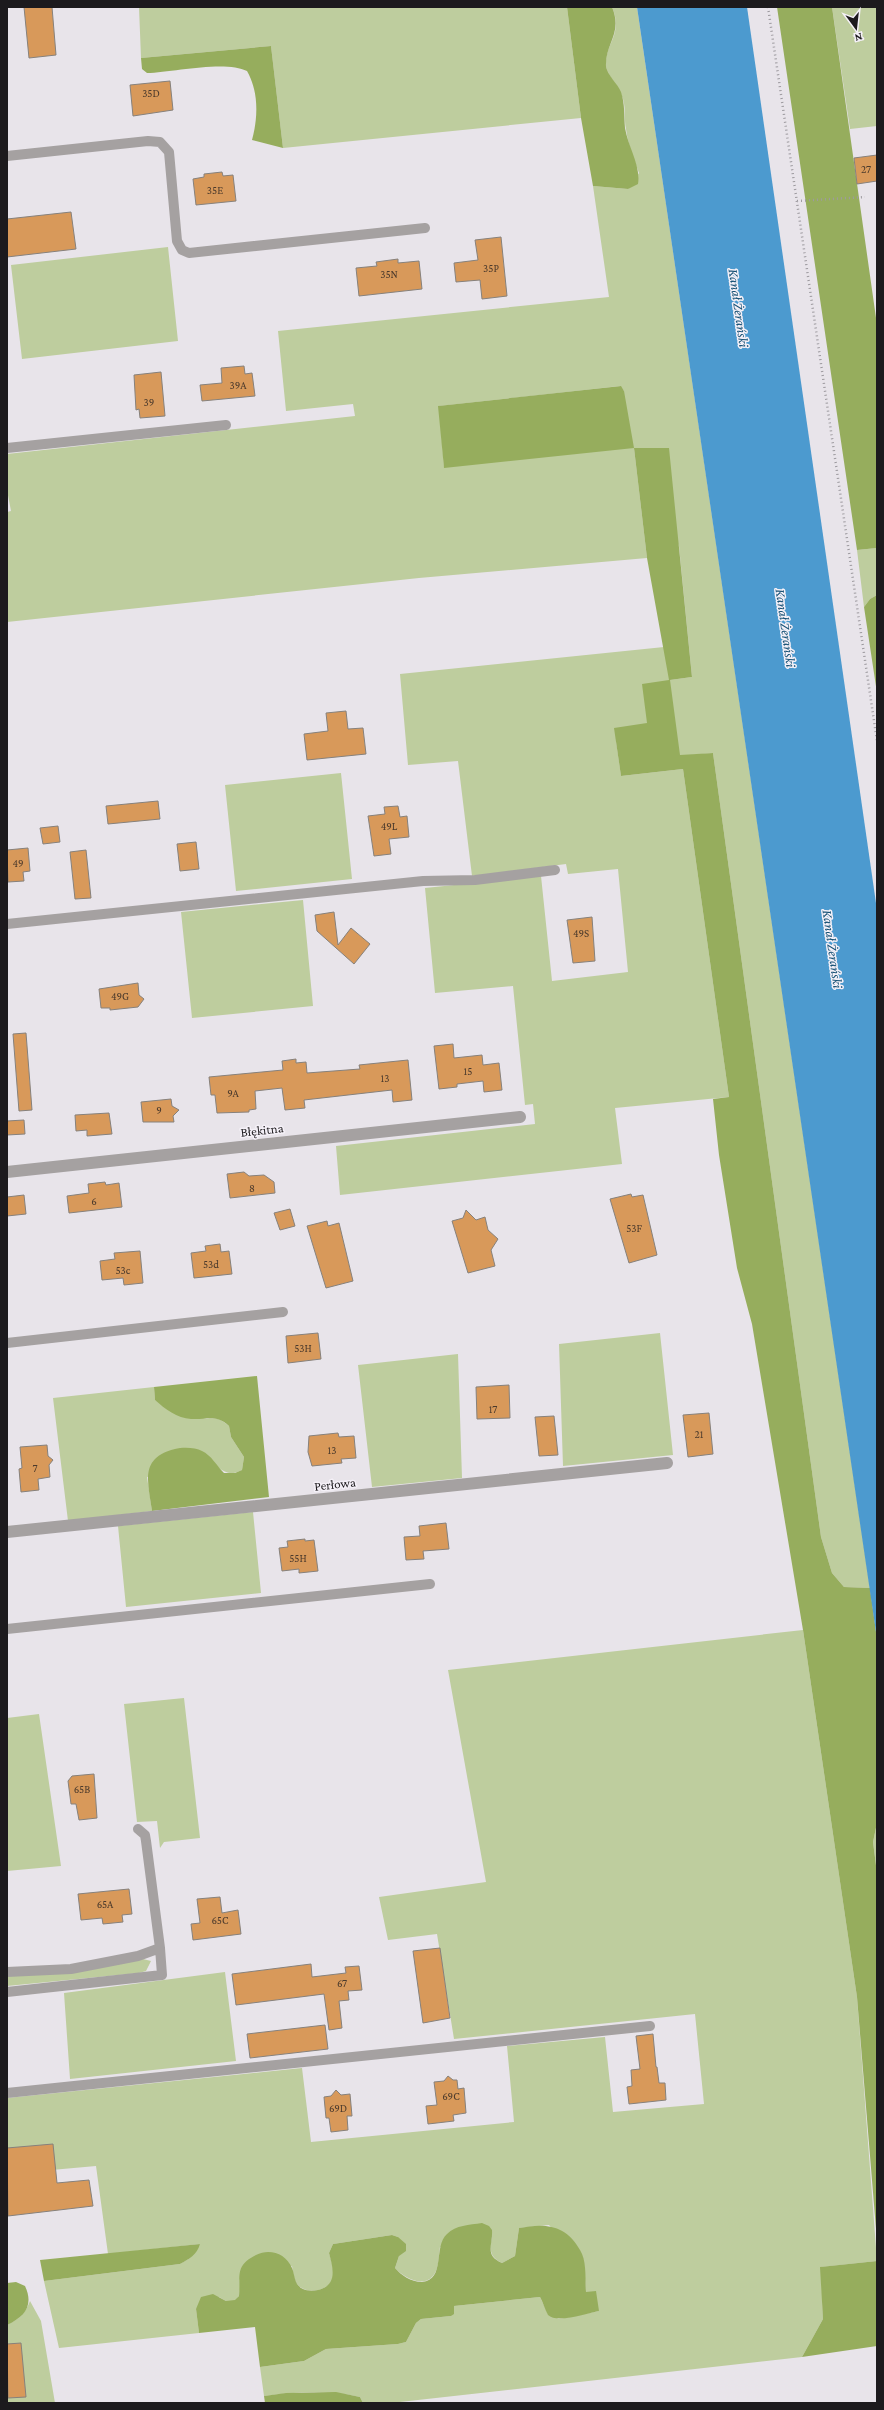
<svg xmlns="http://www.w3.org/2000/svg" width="884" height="2410" viewBox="0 0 884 2410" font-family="'Crimson Pro',serif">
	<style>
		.green { fill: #becd9e; fill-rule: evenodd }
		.forest { fill: #96ad5d }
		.water { fill: #4c9acf }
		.building { fill: #d8995a; stroke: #86817c }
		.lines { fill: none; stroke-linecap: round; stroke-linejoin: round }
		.path { stroke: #9d9a9f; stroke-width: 2.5; stroke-dasharray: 1 3; stroke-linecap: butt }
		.service { stroke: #a5a1a1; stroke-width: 10 }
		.minor { stroke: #a5a1a1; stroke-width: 12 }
		.labels { text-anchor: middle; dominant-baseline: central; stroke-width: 3; stroke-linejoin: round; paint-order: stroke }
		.number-label { font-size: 11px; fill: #4b3a2c }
		.street-label { font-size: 13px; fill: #1c1a1d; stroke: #f5f1f8 }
		.water-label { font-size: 14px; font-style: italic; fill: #185276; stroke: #f5f1f8 }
	</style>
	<rect width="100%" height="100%" fill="#e8e4ea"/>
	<path class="green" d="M139 7H567L581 118 283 148 271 46 141 58Z
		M612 7H637L870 1588 844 1587 832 1573 821 1537 713 753 680 756 648 723 616 741 621 776 683 769 729 1097 615 1108 622 1164 340 1195 336 1146 535 1124 533 1104 525 1105 513 986 435 993 425 888 541 876 552 981 628 972 618 869 568 874 566 864 472 876 458 761 408 765 400 674 664 647 670 680 692 677 679 546 634 448 647 558 419 578 7 622V512L11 511 7 490V454L355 416 353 404 286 411 278 331 609 297 593 186 628 189 639 173C634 159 628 145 626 129 624 120 626 109 623 99 620 88 608 77 606 66 604 44 624 35 612 7ZM620 386 624 391 444 467 439 406Z
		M832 7H877V126L850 129Z
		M168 247 178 341 22 359 11 265Z
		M877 548V595L870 599 864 607 857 550Z
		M341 773 352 879 236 891 225 785Z
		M303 900 313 1006 192 1018 181 912Z
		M660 1333 673 1455 563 1466 559 1344Z
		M458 1354 462 1478 372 1487 358 1365Z
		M154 1387 155 1400C169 1405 185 1416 200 1418 214 1420 215 1414 229 1426L231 1437 244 1457 242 1470C233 1475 226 1474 218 1467L147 1477 152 1511 68 1521 53 1398Z
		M253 1512 261 1593 126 1607 118 1526Z
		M803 1630 857 1997 877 2261 821 2267 823 2319 802 2357 391 2403H363L360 2397C328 2390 296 2392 264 2396L260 2367 304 2361 326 2349 398 2344 406 2342 416 2323 421 2319 451 2316 454 2306 540 2297 548 2314 559 2319 599 2311 586 2292 584 2265 549 2225 519 2228 515 2256 502 2263C490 2257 489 2250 492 2237L440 2247C439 2253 439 2262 437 2268 430 2291 406 2280 395 2268L399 2256 398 2237 392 2235 333 2244 329 2253C331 2260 335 2269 333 2277 330 2291 306 2296 297 2284 294 2280 293 2272 292 2266L240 2290 239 2296 235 2301H226L219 2297 196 2309 199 2333 59 2348 44 2281 180 2264 190 2258 200 2244 108 2254 96 2166 7 2174V2098L302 2068 311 2142 514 2122 507 2046 605 2037 613 2112 704 2104 695 2014 454 2039 437 1934 388 1940 379 1897 486 1882 448 1670Z
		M184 1698 200 1838 164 1842 160 1848 157 1821 137 1822 124 1704Z
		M39 1714 61 1866 7 1871V1718Z
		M877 1823V1873L873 1842Z
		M143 1959 151 1961 146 1971 139 1973 7 1986V1976Z
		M225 1972 236 2061 70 2079 64 1993Z
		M30 2301 41 2321 55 2403H7V2325C19 2319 25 2314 30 2301Z"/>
	<path class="forest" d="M567 7H612C623 34 605 43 606 66 607 75 618 84 621 92 625 104 624 116 625 128 628 147 641 165 638 184L628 189 593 186 581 118Z
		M777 7H832L877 325V548L857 550Z
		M271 46 283 148 252 140C258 118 259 92 247 71 226 60 173 72 147 73L142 69 141 58Z
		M621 386 624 391 634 448H669L692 677 670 680 680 755 713 753 821 1537 832 1573 844 1587 870 1588 877 1639V1823L873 1842 877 1873V2241L857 1997 803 1630 752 1324 737 1268 719 1155 713 1099 729 1097 683 769 621 776 614 728 647 723 642 684 669 680 647 558 634 448 444 468 438 406Z
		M877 595V693L864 607 870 599Z
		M257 1376 269 1497 152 1511C148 1482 139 1458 175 1449 182 1447 195 1447 202 1451 211 1455 217 1466 224 1473H235L242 1470 244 1457 231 1437 229 1426C216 1414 207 1420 191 1419 177 1418 165 1409 155 1400L154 1387Z
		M482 2223 489 2226 492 2230C493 2246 484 2255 502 2263L515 2256 519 2228C544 2223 566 2224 580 2250 587 2261 585 2279 586 2292L596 2291 599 2311C588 2313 557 2324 548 2315 545 2310 543 2302 540 2297L454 2306V2314L451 2316 421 2319 416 2323 406 2342 398 2344 326 2349 304 2361 260 2367 255 2327 199 2333 196 2309 201 2297 213 2294 226 2301 235 2300 239 2296C241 2276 234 2266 256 2255 269 2248 286 2253 292 2268 295 2275 294 2285 303 2289 307 2291 313 2291 318 2290 338 2285 333 2268 329 2253L333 2244 392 2235 398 2237 406 2244V2251L399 2256 395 2268C401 2275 411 2282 422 2282 446 2280 433 2246 447 2234 456 2225 469 2225 482 2223Z
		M200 2244C197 2255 189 2259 180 2264L44 2281 40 2260Z
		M877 2261V2346L802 2357 823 2319 820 2267Z
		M16 2282 25 2286C34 2305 25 2317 7 2325V2283Z
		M336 2392 360 2397 363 2403H265L264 2396 286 2393Z"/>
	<path class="water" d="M637 7H747L877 910V1639Z"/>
	<path class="building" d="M24 7H52L56 55 29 58Z
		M170 81 173 110 133 116 130 85Z
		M877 155V181L857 184 854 158Z
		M222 172 223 176 233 175 236 201 196 205 193 179 204 177V174Z
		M71 212 76 249 7 257V219Z
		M501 237 507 296 482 299 480 280 456 282 454 263 478 260 475 240Z
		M398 259V263L419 261 422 289 359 296 356 268 377 266 376 262Z
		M244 366 245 374 252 373 255 396 202 401 200 385 222 383 221 368Z
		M161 372 165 416 140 418 139 409 136 410 134 375Z
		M346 711 348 729 363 728 366 754 307 760 304 734 328 731 326 713Z
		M158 801 160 819 108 824 106 806Z
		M398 806 400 817 407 816 409 837 389 839 391 854 374 856 368 816 385 814 384 807Z
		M58 826 60 842 43 844 40 828Z
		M196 842 199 869 180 871 177 844Z
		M28 848 30 871 23 872 24 881 8 882 7 850Z
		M86 850 91 898 75 899 70 852Z
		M334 912 338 945 351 928 370 944 354 964 317 931 315 915Z
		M592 917 595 961 573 963 567 920Z
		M138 983 139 995 144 999 138 1007 110 1010V1008H101L99 989Z
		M26 1033 32 1110 19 1111 13 1034Z
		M453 1044 454 1058 482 1055 483 1065 499 1063 502 1090 484 1092 483 1081 457 1084V1087L439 1089 434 1046Z
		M296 1059V1063L306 1062 307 1073 360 1069 359 1065 408 1060 412 1100 393 1102 392 1090 304 1100 305 1108 285 1110 282 1088 255 1091 256 1109 249 1110V1112L217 1113 215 1095H211L209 1077 283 1070 282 1061Z
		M171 1099 172 1106 179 1110 173 1116 174 1122H143L141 1102Z
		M109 1113 112 1134 87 1136V1130L76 1131 75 1115Z
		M24 1120 25 1134 7 1135V1121Z
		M244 1172 249 1176 264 1175 274 1182 275 1193 230 1198 227 1174Z
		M105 1182 106 1185 119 1183 122 1207 69 1213 67 1196 89 1193 88 1184Z
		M631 1194 632 1197 643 1195 657 1255 629 1263 610 1199Z
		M24 1195 26 1214 7 1216V1197Z
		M290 1209 295 1226 280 1230 274 1213Z
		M466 1210 476 1220 485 1217 488 1230 498 1239 491 1250 495 1266 468 1273 452 1221 463 1218Z
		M327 1221 328 1226 339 1223 353 1281 326 1288 307 1226Z
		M220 1244 221 1252 229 1251 232 1274 194 1278 191 1253 206 1251 205 1246Z
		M140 1251 143 1283 124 1285 123 1278 102 1280 100 1261 115 1259 114 1253Z
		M318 1333 321 1359 288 1363 286 1336Z
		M509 1385 510 1418 477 1419 476 1387Z
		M709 1413 713 1454 688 1457 683 1415Z
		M554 1416 558 1455 539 1456 535 1417Z
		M338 1433 339 1437 354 1436 356 1458 341 1459 342 1463 312 1466 308 1452 309 1436Z
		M47 1445 48 1456 53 1460 49 1465 50 1477 38 1479 39 1490 21 1492 19 1469 22 1468 20 1447Z
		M446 1523 449 1549 423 1551 424 1559 406 1560 404 1537 420 1536 419 1526Z
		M305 1539V1541L314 1540 318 1571 299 1573V1569L282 1571 279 1548 288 1547 287 1541Z
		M94 1774 97 1818 79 1820 76 1804H71L68 1781 72 1776Z
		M129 1889 132 1914 122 1915 123 1922 103 1924 102 1918 81 1920 78 1894Z
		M220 1897 222 1913 238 1910 241 1934 193 1940 191 1924 200 1923 197 1899Z
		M440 1948 450 2018 423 2023 413 1951Z
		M311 1964 312 1977 346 1973 345 1967 359 1966 362 1990 348 1991 349 2000 339 2001 342 2028 329 2030 324 1994 236 2005 232 1974Z
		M325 2025 328 2049 250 2058 247 2034Z
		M653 2034 656 2067H657L659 2083H665L666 2100 629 2104 627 2087 632 2086 631 2070 640 2069 636 2036Z
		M448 2076 453 2080H457L458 2089 464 2088 466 2113 453 2115 454 2121 428 2124 426 2106 437 2105 434 2082 444 2081Z
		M336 2090 341 2095 350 2094 352 2116H347L348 2130 331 2132 329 2118H326L324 2097 331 2096Z
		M53 2144 57 2183 89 2180 93 2206 8 2216 7 2148Z
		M21 2343 26 2397 8 2398 7 2344Z"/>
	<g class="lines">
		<path class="path" d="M768 7 877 741
			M797 201 865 197"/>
		<path class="service" d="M7 156 148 141 160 142 169 152 177 241 182 250 189 253 425 228
			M7 448 226 425
			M7 924 423 881 475 880 555 870
			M7 1343 283 1312
			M7 1629 430 1584
			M7 1972 71 1969 138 1956 160 1948 146 1841 145 1835 138 1829
			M7 1992 162 1975 160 1948
			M7 2093 650 2026"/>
		<path class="minor" d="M7 1172 520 1117
			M7 1532 667 1463"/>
	</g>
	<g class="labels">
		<g class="number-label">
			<text x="151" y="93">35D</text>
			<text x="866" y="169">27</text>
			<text x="215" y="190">35E</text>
			<text x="491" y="268">35P</text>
			<text x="389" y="274">35N</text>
			<text x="238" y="385">39A</text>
			<text x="149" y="402">39</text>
			<text x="389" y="826">49L</text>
			<text x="18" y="863">49</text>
			<text x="581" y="933">49S</text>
			<text x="120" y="996">49G</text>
			<text x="468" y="1071">15</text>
			<text x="385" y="1078">13</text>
			<text x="233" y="1093">9A</text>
			<text x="159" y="1110">9</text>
			<text x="252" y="1188">8</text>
			<text x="94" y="1201">6</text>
			<text x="634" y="1228">53F</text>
			<text x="211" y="1264">53d</text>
			<text x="123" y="1270">53c</text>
			<text x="303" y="1348">53H</text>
			<text x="493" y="1409">17</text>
			<text x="699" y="1434">21</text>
			<text x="332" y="1450">13</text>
			<text x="35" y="1468">7</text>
			<text x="298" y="1558">55H</text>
			<text x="82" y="1789">65B</text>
			<text x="105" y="1904">65A</text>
			<text x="220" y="1920">65C</text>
			<text x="342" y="1983">67</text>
			<text x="451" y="2096">69C</text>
			<text x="338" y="2108">69D</text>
		</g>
		<g class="street-label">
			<text transform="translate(262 1130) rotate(-6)">Błękitna</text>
			<text transform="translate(335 1484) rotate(-6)">Perłowa</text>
		</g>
		<g class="water-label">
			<text transform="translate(739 308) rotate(82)">Kanał Żerański</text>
			<text transform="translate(786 628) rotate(82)">Kanał Żerański</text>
			<text transform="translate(833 949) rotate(82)">Kanał Żerański</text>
		</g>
	</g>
	<rect width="884" height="2410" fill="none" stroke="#1c1a1d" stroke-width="16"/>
	<g transform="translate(856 28) rotate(165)" stroke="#f5f1f8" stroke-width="3" paint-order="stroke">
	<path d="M0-3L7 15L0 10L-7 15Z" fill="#1c1a1d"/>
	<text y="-6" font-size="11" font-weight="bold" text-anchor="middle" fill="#1c1a1d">N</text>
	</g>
</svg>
